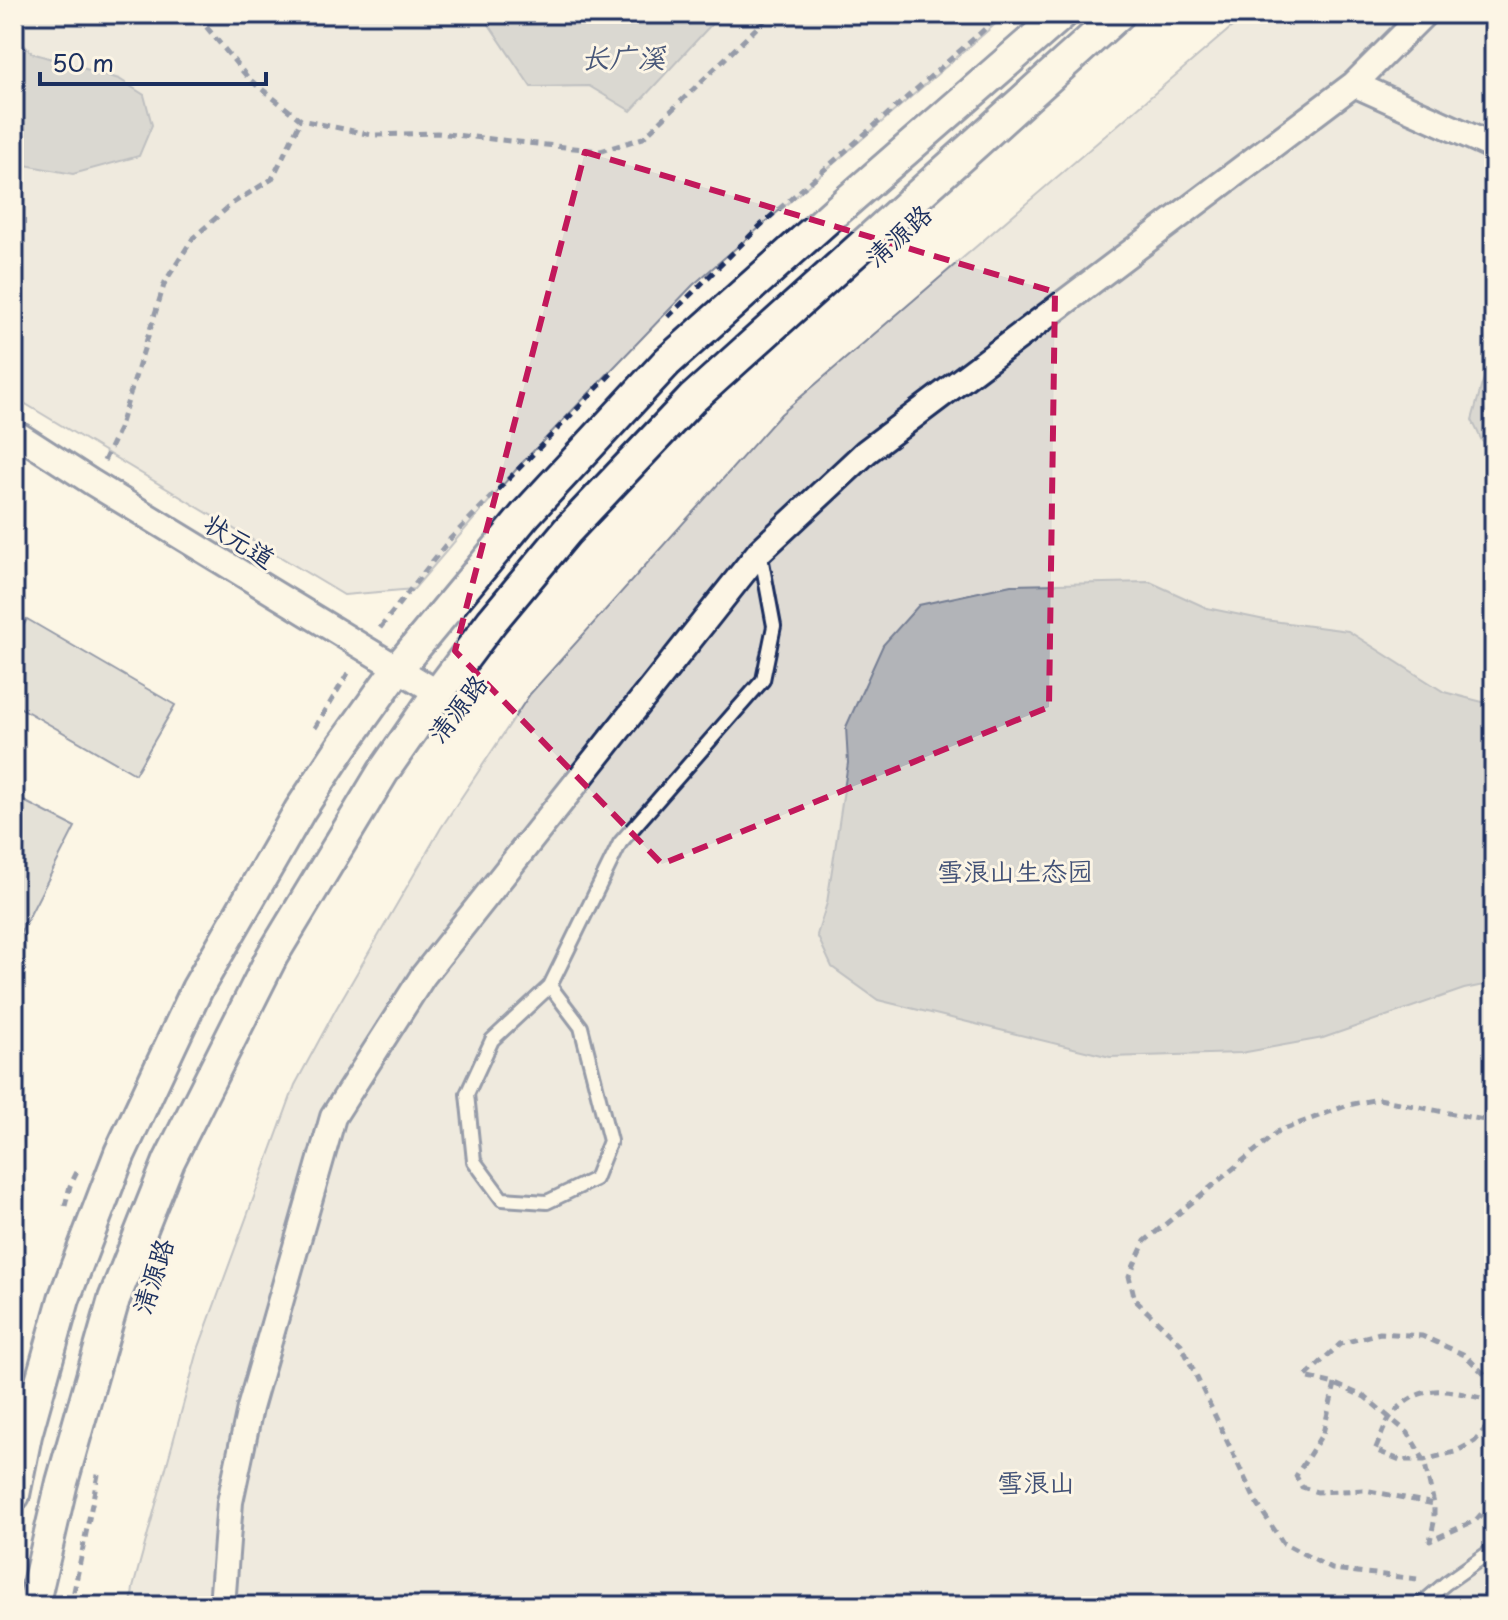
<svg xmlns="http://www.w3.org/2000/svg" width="1508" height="1620" viewBox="0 0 1508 1620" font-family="'Playpen Sans','LXGW WenKai TC',sans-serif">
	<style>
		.green { fill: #dfdbd4; stroke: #7d8599; stroke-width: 2 }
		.water { fill: #b2b4b8; stroke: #767f94; stroke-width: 2 }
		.building { fill: #c8c7c6; stroke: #1b2f5e; stroke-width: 2 }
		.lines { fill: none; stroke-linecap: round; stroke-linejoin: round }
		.service-casing { stroke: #1b2f5e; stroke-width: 18 }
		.minor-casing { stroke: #1b2f5e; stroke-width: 30 }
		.tertiary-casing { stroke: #1b2f5e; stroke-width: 36 }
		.path { stroke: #1b2f5e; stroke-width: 5; stroke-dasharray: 8 6; stroke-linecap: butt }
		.service { stroke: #fcf5e5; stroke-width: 12 }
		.minor { stroke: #fcf5e5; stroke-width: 24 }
		.tertiary { stroke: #fcf5e5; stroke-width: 30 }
		.marked { fill: none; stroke: #c2185b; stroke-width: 6; stroke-dasharray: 16 10; stroke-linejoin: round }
		.labels { text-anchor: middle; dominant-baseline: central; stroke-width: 6; stroke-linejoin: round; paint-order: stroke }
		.street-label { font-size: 26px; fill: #1b2f5e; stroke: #fcf5e5 }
		.park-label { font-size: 26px; fill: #425176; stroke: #fcf5e5 }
		.water-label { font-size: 28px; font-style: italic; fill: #485779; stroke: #fcf5e5 }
	</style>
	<rect width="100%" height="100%" fill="#fcf5e5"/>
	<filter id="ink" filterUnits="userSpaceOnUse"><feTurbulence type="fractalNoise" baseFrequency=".0125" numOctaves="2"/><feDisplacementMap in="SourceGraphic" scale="16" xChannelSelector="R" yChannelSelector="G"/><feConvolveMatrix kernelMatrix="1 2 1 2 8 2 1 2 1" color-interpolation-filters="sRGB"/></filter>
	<g filter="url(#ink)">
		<path class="green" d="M14 14H1007L693 285 520 465 414 589 344 595 14 397Z
			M1247 14H1494V1606H131L133 1588 199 1347 295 1085 336 1009 441 828 530 694 781 414Z"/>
		<path class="water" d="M482 14H721L631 111 589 86 531 87Z
			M14 35 32 53 119 79 144 95 152 125 139 156 73 174 14 163Z
			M1494 352V455L1482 441 1472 420 1482 384Z
			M1150 582 1207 608 1265 620 1348 631 1444 692 1494 705V983L1464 989 1323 1038 1241 1053 1110 1057 878 1000 832 967 817 935 827 903 848 763 846 727 883 645 919 605 1011 585Z"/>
		<path class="building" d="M27 619 175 705 135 774 14 704V642Z
			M14 796 75 827 14 946Z"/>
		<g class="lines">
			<g class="service-casing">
				<path id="service" d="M550 986 581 1027 610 1141 595 1179 547 1202 502 1199 474 1161 467 1094 492 1040 550 986 620 843 763 680 774 626 760 551
					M1419 1606 1446 1583 1494 1549"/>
			</g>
			<g class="minor-casing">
				<path id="minor" d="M1354 84 1424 14
					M14 432 93 483 438 693
					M222 1606 230 1502 250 1408 333 1117 423 976 760 551 866 452 1354 84 1494 147"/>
			</g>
			<g class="tertiary-casing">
				<path id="tertiary" d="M14 1495 26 1435 64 1299 120 1153 197 989 300 810 343 745 398 668 526 514 667 362 835 212 1062 14
					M33 1606 62 1482 114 1299 169 1161 272 956 383 772 438 693 492 621 567 531 692 399 1119 14"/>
			</g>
			<path class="path" d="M182 14 204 24 249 79 301 120 372 135 437 133 601 151 643 138 771 14
				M668 317 761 225 1002 14
				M104 461 119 429 165 282 193 238 233 203 272 179 301 120
				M380 628 450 539 613 372
				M315 728 351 668
				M65 1206 70 1186 78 1170
				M1335 1384 1323 1433 1296 1476 1302 1487 1317 1492 1365 1490 1434 1504
				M1494 1384 1465 1355 1422 1336 1380 1333 1340 1344 1305 1377 1335 1384 1365 1397 1408 1433 1424 1460 1434 1504V1522L1430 1541 1476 1520 1494 1499
				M1494 1401C1452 1392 1423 1378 1391 1416 1384 1425 1380 1440 1375 1450L1400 1460H1424L1455 1452 1475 1441 1494 1418
				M1417 1579 1332 1569 1283 1543 1256 1502 1181 1344 1135 1300 1129 1276 1145 1241 1279 1131 1348 1105 1379 1099 1494 1122
				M71 1606 99 1470"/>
			<use href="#service" class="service"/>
			<use href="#minor" class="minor"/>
			<use href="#tertiary" class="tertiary"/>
		</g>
	</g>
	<path d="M0 0H1508V1620H0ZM585 152 1055 292 1049 707 662 864 455 651Z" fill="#fcf5e5" fill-opacity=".55" fill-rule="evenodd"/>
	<path class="marked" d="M585 152 1055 292 1049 707 662 864 455 651Z"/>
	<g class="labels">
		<g class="street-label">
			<text transform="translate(898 235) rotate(-42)">清源路</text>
			<text transform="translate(240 540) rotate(32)">状元道</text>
			<text transform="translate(457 708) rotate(-52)">清源路</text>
			<text transform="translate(152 1276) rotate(-72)">清源路</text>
		</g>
		<g class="park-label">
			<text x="1015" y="870">雪浪山生态园</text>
			<text x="1036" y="1481">雪浪山</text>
		</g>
		<g class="water-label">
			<text x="623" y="56">长广溪</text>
		</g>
	</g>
	<rect width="1508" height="1620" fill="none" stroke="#fcf5e5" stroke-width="48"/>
	<rect x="24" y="24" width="1460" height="1572" fill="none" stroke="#1b2f5e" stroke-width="3" filter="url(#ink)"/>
	<path d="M40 72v12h226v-12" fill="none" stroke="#1b2f5e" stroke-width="4"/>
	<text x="52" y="72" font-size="24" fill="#1b2f5e" stroke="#fcf5e5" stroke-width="6" paint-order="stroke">50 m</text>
</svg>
